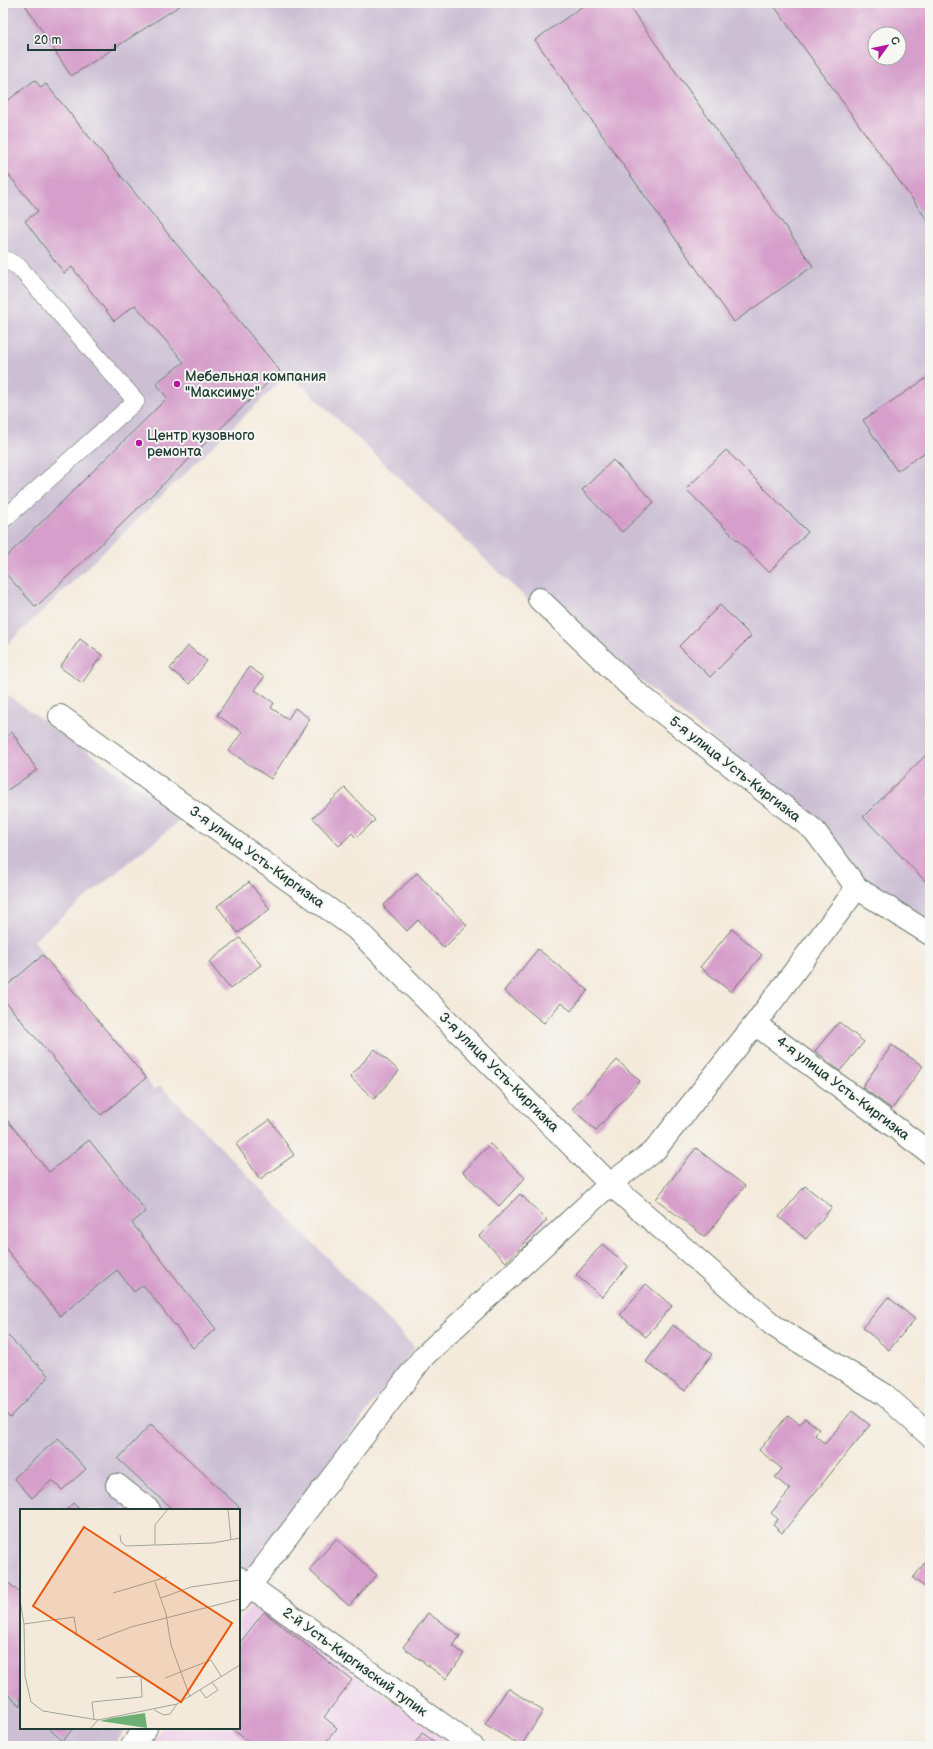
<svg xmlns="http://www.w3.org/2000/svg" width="933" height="1749" viewBox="0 0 933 1749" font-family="'Balsamiq Sans',sans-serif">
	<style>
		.built { fill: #edd1e9 }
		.industrial { fill: #ccbfd4; fill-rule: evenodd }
		.building { fill: #d69fcb; fill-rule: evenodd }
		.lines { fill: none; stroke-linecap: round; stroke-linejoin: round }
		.lane-casing { stroke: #6a7a6e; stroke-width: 18 }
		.street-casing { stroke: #6a7a6e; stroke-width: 24 }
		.lane { stroke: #fff; stroke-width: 17 }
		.street { stroke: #fff; stroke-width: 22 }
		.poi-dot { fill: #b5179e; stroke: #f6f6f2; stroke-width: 1.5 }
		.labels { text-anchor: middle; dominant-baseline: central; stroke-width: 4; stroke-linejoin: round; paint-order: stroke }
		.poi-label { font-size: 14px; fill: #1f3d34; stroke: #f6f6f2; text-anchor: start }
		.street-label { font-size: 14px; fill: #1f3d34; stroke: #f6f6f2 }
		.inset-road { fill: none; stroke: #9fa598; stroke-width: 1 }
		.view { fill: #e8590c; fill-opacity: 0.15; stroke: #e8590c; stroke-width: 2 }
		.inset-edge { fill: none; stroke: #1f3d34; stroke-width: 2 }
	</style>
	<rect width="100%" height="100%" fill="#f6f6f2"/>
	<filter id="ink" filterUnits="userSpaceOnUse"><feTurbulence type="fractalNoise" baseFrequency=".025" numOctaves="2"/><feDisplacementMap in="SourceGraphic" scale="8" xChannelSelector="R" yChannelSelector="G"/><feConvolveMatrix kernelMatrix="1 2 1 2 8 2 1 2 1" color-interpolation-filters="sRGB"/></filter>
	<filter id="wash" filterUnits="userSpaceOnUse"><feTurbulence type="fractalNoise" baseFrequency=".012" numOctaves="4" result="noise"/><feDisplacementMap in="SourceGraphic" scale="16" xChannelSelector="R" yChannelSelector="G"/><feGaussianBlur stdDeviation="0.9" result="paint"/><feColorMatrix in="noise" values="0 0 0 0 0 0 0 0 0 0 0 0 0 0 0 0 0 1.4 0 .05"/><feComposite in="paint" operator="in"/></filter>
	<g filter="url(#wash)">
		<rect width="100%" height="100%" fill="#f4eadb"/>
		<path class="built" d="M254 1601 455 1746H149L162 1728H239V1622Z"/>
		<path class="industrial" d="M3 3H930V922L863 879 820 824 642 682 541 590 530 602 289 373 3 649ZM875 34H899V58H875Z
			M3 692 183 818 34 940 43 955 146 1078 153 1090 161 1086 415 1348 239 1580V1510H21V1728H127L113 1746H3Z"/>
		<g id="blocks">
			<path class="building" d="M24 3H184L71 76Z
				M587 3H627L813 266 734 322 535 40Z
				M772 3H880L881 4 883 3H930V224ZM875 34H899V58H875Z
				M35 80 41 88 46 84 280 371 36 607 3 571V560L167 398 156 383 184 362 135 305 114 321 72 267 64 273 25 221 38 211 3 168V104Z
				M930 376V449L897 471 863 420Z
				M726 450 808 532 769 572 686 489Z
				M613 460 654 502 622 532 582 490Z
				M720 605 751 636 710 677 679 646Z
				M80 639 102 655 82 683 60 667Z
				M188 646 207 661 189 684 170 669Z
				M249 667 264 677 255 690 274 703 271 708 288 719 295 708 310 719 271 779 229 751 242 732 217 715Z
				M12 732 37 770 3 793V739Z
				M930 751V795L926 798 930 802V886L863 817Z
				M345 788 375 820 356 838 352 833 339 846 313 818Z
				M417 873 467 925 444 948 418 920 407 931 383 906Z
				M249 882 270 909 238 933 217 906Z
				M732 929 762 955 731 992 700 967Z
				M240 938 261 965 230 989 209 962Z
				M538 949 588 990 571 1011 561 1003 544 1023 504 991Z
				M43 955 146 1078 101 1115 3 999V989Z
				M839 1022 864 1042 840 1071 815 1051Z
				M892 1045 923 1066 892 1109 862 1087Z
				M375 1049 399 1071 374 1099 350 1077Z
				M617 1060 640 1081 596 1130 572 1109Z
				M3 1115 49 1172 89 1140 146 1211 132 1223 216 1329 193 1348 143 1285 134 1292 117 1270 60 1316 3 1245Z
				M270 1120 294 1155 260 1179 236 1144Z
				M490 1144 525 1178 499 1206 463 1172Z
				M696 1148 745 1186 705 1237 656 1199Z
				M805 1186 832 1207 806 1239 779 1217Z
				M520 1194 547 1220 506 1262 479 1236Z
				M602 1244 628 1266 602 1297 576 1275Z
				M646 1284 672 1306 646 1337 620 1315Z
				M888 1297 915 1319 889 1350 863 1328Z
				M673 1325 712 1354 685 1391 646 1362Z
				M7 1335 49 1376 10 1417 3 1410V1339Z
				M852 1411 870 1425 782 1533 773 1525 778 1519 771 1513 790 1490 775 1477 782 1469 759 1450 788 1415 800 1424 805 1418 819 1429 815 1435 825 1444Z
				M151 1424 239 1507 237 1510H173L118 1459Z
				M58 1438 86 1469 62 1490 52 1480 32 1498 14 1478Z
				M73 1503 80 1510H66Z
				M336 1539 377 1575 349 1606 309 1570Z
				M930 1556V1591L913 1578Z
				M3 1578 21 1594V1706L3 1690Z
				M264 1612 352 1680 324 1717 337 1728 323 1746H254L231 1728H239V1644Z
				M428 1613 460 1636 453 1646 464 1654 446 1679 403 1647Z
				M508 1688 543 1711 521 1746 485 1724Z
				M48 1728H73L63 1741Z
				M422 1733 441 1746H413Z"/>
		</g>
	</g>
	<g filter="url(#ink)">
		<use href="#blocks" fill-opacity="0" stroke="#6a7a6e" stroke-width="1"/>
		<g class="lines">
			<g class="lane-casing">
				<path id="lane" d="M3 258 19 267 136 401 3 520"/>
			</g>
			<g class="street-casing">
				<path id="street" d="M539 599 636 692 814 830 857 888 930 934
					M60 716 355 928 610 1184 774 1326 885 1395 930 1436
					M755 1024 930 1153
					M117 1485 149 1510
					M239 1578 472 1746
					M239 1600 424 1356 610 1184 655 1150 755 1024 857 888
					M132 1746 146 1728"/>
			</g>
			<use href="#lane" class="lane"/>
			<use href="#street" class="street"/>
		</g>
	</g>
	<g class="poi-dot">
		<circle cx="177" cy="384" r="4"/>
		<circle cx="139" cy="443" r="4"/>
	</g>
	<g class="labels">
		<g class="poi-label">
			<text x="185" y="376">Мебельная компания<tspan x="185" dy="16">"Максимус"</tspan></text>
			<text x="147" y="435">Центр кузовного<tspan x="147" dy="16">ремонта</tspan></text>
		</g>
		<g class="street-label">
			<text transform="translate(735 769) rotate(38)">5-я улица Усть-Киргизка</text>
			<text transform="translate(257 857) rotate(36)">3-я улица Усть-Киргизка</text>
			<text transform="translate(499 1072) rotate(45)">3-я улица Усть-Киргизка</text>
			<text transform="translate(843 1088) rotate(37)">4-я улица Усть-Киргизка</text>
			<text transform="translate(355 1662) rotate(36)">2-й Усть-Киргизский тупик</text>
		</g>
	</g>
	<g transform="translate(20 1509)">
		<rect width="220" height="220" fill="#f4eadb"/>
		<path d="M125 204 127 219 80 212 92 209Z" fill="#6cb074"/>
		<path class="inset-road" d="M208 0 211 31M100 26 101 33 106 37 193 34 220 29M135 36V16L148 0M135 73 146 105 151 136 170 188M93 84 147 68M141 89 171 78 220 71M0 91 4 115 5 167 11 193 23 202 78 211M4 115 54 108 57 127M77 131 111 118 220 90M145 169 191 151 201 167M180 181 186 189 198 181 192 173M134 201 144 206 150 205 157 195M74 210 72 193 122 188 121 167 96 169M70 220 78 211 157 195 220 156"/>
		<path class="view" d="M64 18 212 114 161 193 13 97Z"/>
		<rect width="220" height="220" class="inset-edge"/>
	</g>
	<rect width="933" height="1749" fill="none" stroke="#f6f6f2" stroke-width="16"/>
	<g transform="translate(887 46) rotate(57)"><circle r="19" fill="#f6f6f2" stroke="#a0aca6"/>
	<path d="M0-3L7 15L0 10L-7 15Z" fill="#b5179e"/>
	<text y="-6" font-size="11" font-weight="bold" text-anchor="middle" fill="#1f3d34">С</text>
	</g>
	<path d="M28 44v6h87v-6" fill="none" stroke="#1f3d34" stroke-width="2"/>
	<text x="34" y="44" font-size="12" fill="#1f3d34" stroke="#f6f6f2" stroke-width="3" paint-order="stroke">20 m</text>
</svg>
